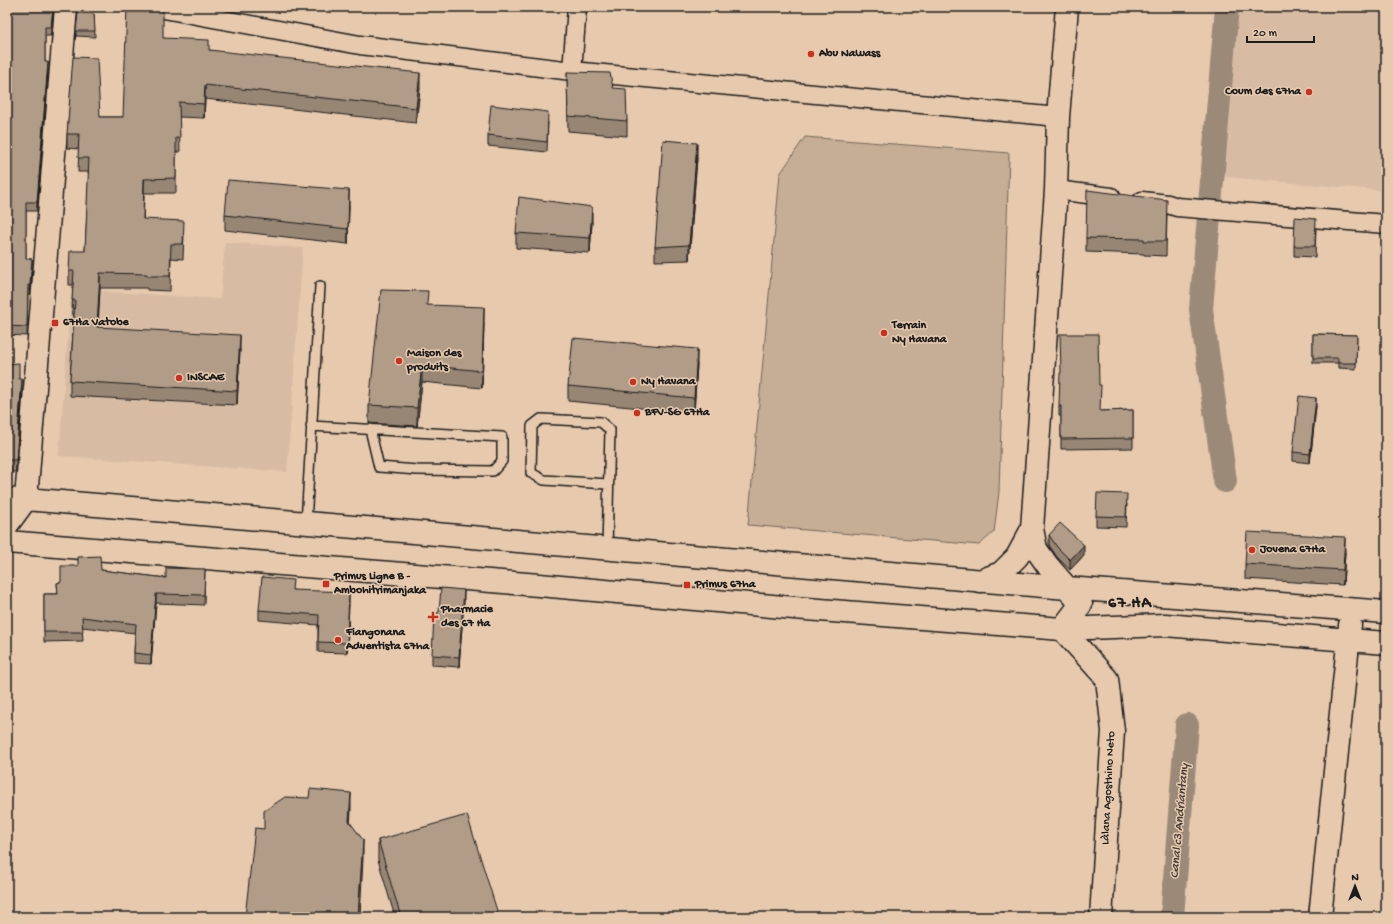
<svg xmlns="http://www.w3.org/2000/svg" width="1393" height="924" viewBox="0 0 1393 924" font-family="'Gochi Hand',sans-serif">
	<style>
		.built { fill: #d7bca3 }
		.green { fill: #c6ae96; stroke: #716559 }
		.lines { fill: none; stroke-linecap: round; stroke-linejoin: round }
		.canal { stroke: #9c8a78; stroke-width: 24 }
		.service-casing { stroke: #1c1c1c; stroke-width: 12 }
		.minor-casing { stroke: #1c1c1c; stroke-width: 21 }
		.tertiary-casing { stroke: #1c1c1c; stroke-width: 25 }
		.secondary-casing { stroke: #1c1c1c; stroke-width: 25 }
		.service { stroke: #e7caae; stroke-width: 9 }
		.minor { stroke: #e7caae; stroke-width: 18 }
		.tertiary { stroke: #e7caae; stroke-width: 22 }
		.secondary { stroke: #e7caae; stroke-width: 22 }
		.wall { fill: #988675; stroke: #1c1c1c }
		.shaded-wall { fill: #7c6d5f; stroke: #1c1c1c }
		.building { fill: #b19c88; stroke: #1c1c1c }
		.poi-dot { fill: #c8321e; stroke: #e7caae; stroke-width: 1.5 }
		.labels { text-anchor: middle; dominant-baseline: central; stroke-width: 3; stroke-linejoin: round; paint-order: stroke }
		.poi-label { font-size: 12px; font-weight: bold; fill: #1c1c1c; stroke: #e7caae; text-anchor: start }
		.street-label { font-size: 12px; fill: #1c1c1c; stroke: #e7caae }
		.water-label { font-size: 13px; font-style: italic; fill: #423d38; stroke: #e7caae }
		.district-label { font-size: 16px; font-weight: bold; letter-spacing: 1px; fill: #1c1c1c; stroke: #e7caae }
	</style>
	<rect width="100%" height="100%" fill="#e7caae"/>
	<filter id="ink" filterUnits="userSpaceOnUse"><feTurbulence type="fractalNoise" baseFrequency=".025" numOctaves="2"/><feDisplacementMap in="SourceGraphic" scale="8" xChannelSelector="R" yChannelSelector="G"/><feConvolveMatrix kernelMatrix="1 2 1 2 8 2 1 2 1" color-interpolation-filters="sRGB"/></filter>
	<g filter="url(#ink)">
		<path class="built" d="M1239 7H1386V191L1225 177Z
			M225 242 303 248 287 472 59 456 71 289 220 299Z"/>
		<path class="green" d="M805 137 1009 153 999 492 994 532 979 545 748 525 780 174Z"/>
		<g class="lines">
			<path class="canal" d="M1225 481 1201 309 1227 7
				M1172 917 1187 725"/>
			<g class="service-casing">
				<path id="service" d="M311 426 502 437V461L493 471 417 470 379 467 370 429
					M306 523 320 286
					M607 549 610 430 601 422 541 419 532 426 531 473 544 480 608 484"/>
			</g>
			<g class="minor-casing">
				<path id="minor" d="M153 7 360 45 572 71 1058 117
					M572 71 577 7
					M1056 190 1111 197
					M1142 201 1168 204 1177 207 1386 224"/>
			</g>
			<g class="tertiary-casing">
				<path id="tertiary" d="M7 500 26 499 1067 588
					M7 525 26 499 66 7
					M7 542 539 585 794 608 1062 629"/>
			</g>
			<g class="secondary-casing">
				<path id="secondary" d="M980 581 1001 573 1017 557 1032 529
					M1067 588 1386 612
					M1062 629 1081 604 1048 566 1036 549 1032 529 1056 190 1058 117 1067 7
					M1062 629 1165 625 1386 643
					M1062 629 1107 679 1113 731 1101 917
					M1320 917 1350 625"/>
			</g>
			<use href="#service" class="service"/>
			<use href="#minor" class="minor"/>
			<use href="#tertiary" class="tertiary"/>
			<use href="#secondary" class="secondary"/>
		</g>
		<path class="wall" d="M7 7H53L51 36H45V62L48 71 37 211H26V258L32 267 30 294H28L27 336 7 335Z
			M94 14 95 37 76 36V31Z
			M163 38 209 50 420 88 416 123 205 99 204 118 179 117 180 152H176V193H144L143 219 184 235 183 259 171 258 170 291 147 290V288H100L98 327 240 349 237 405 70 396V381L74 314H72L73 285H69V271L85 251 89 172H78L79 149 67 148V134L100 117H123Z
			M567 72 613 88 627 121V136L568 131Z
			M548 122 547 152 488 146V135Z
			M697 158 689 260 655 261V247Z
			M349 205 348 244 225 230V215Z
			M1167 215 1166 256 1144 255V254L1086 252V238Z
			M592 222 590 253 516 248V233Z
			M1316 229 1315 257 1294 256V246Z
			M1386 254V280H1383V270Z
			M428 305 484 324 482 388 422 382 417 426 369 423V405Z
			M1313 334 1357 335 1356 369 1338 368V363H1313Z
			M7 364 19 379 22 392 16 472H7Z
			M697 364 694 413 568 401V386Z
			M1059 406 1100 411 1133 410V448L1061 449V416H1059Z
			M1316 406 1310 463 1293 461V452Z
			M1127 504 1126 527 1096 526V516Z
			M1049 535 1084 555 1070 570 1057 557 1049 545Z
			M1345 552 1343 585 1245 579V564Z
			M205 569 204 605 156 603 151 664 134 663V653L135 633 82 627 83 641 44 642V594H58L57 583H61L101 570 166 578Z
			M293 590 349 602 347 653 318 652V625L259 620V610Z
			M464 600 459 667 432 665V655Z
			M378 840 499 917H395L378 860Z"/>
		<path class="shaded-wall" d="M53 7 51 36V27Z
			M48 62V71L37 211V202Z
			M420 73V88L416 123V108Z
			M205 85V99L204 118V104Z
			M697 143V158L689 260V245Z
			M144 179V193L143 233V219Z
			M349 190V205L348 244V229Z
			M592 207V222L590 253V238Z
			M32 259V267L30 294V285Z
			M100 273V288L97 342V327Z
			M484 307V324L482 388V371Z
			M240 335V349L237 405V391Z
			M697 349V364L694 413V398Z
			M422 365V382L417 426V408Z
			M22 379V392L16 472V460Z
			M1316 398V406L1310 463V454Z
			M1345 537V552L1343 585V570Z
			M1084 545V555L1070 570V560Z
			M464 590V600L459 667V657Z
			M349 592V602L347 653V643Z
			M156 594V603L151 664V655Z
			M9 619V628L7 644V635Z
			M351 793V812L349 840V821Z
			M363 840V859L360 917H358Z"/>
		<path class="building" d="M7 7H53L51 27H45V62H48L37 202H26V258L32 259 30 285H28L27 327 7 326Z
			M127 7H163V38L209 40V50L420 73 416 108 205 85 204 104 179 102 180 138H176V178L144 179 143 219 184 221 183 244H171L170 276H147V274L100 273 97 327 240 335 237 391 70 381 75 300H72L74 271H69L70 251H85L89 158H78L79 134H67L73 57 97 58 100 117H123Z
			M78 13 94 14 95 31H76Z
			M567 72 610 73 613 88 626 89 627 121 568 116Z
			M491 105 548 112 547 142 488 135Z
			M663 140 697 143 689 245 655 247Z
			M228 180 349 190 348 229 225 215Z
			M1087 190 1167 200 1166 241H1144V239L1086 238Z
			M519 197 592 207 590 238 516 233Z
			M1295 217 1316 219 1315 246H1294Z
			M1386 254V270H1383Z
			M381 290 428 291 427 305 484 307 482 371 422 365 417 408 369 405Z
			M1060 334H1098L1099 385H1101L1100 411 1133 410V438L1061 439V406H1059L1060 373H1061Z
			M1313 334 1357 335 1356 363H1338V358H1313Z
			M573 338 697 349 694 398 568 386Z
			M19 363V379H22L16 460H7V364Z
			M1299 396 1316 398 1310 454 1293 452Z
			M1097 493 1127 494 1126 517 1096 516Z
			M1060 523 1084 545 1070 560 1057 547 1049 535Z
			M1247 532 1345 537 1343 570 1245 564Z
			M100 556 101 570 166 578V568L205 569 204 595 156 594 151 655 134 653 136 624 82 617 83 632H44V594H58L57 583 61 582V566H78V557Z
			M262 577 293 580 292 590 349 592 347 643 318 642 319 615 259 610Z
			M441 588 464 590 459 657 432 655 434 615 439 612Z
			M7 619H9L7 635Z
			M310 789 351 793 349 821 363 840 358 917H245L255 828 264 829V811L285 797 309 798Z
			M467 815 499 917H401L378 840Z"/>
	</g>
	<g class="poi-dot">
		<circle cx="811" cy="54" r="4"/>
		<circle cx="1309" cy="92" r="4"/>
		<rect x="51" y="319" width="8" height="8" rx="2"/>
		<circle cx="884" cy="333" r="4"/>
		<circle cx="399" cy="361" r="4"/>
		<circle cx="179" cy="378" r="4"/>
		<circle cx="633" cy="382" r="4"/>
		<circle cx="637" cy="413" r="4"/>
		<circle cx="1252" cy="550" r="4"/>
		<rect x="322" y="580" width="8" height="8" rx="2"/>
		<rect x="683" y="581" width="8" height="8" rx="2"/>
		<path d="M431 611h4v4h4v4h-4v4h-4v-4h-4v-4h4z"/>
		<circle cx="338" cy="640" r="4"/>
	</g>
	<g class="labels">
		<g class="poi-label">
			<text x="819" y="54">Abu Nawass</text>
			<text x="1301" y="92" text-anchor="end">Coum des 67ha</text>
			<text x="63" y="323">67Ha Vatobe</text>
			<text x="892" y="326">Terrain<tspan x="892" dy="14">Ny Havana</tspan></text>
			<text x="407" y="354">Maison des<tspan x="407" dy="14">produits</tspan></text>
			<text x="187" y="378">INSCAE</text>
			<text x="641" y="382">Ny Havana</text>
			<text x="645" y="413">BFV-SG 67Ha</text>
			<text x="1260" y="550">Jovena 67Ha</text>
			<text x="334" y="577">Primus Ligne B -<tspan x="334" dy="14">Ambohitrimanjaka</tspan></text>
			<text x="695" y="585">Primus 67ha</text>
			<text x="441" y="610">Pharmacie<tspan x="441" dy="14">des 67 Ha</tspan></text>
			<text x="346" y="633">Fiangonana<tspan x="346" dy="14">Adventista 67ha</tspan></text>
		</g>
		<g class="street-label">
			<text transform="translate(1109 788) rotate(-87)">Làlana Agosthino Neto</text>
		</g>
		<g class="water-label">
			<text transform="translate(1180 821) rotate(-85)">Canal c3 Andriantany</text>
		</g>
		<g class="district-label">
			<text x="1130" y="604">67 HA</text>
		</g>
	</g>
	<rect width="1393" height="924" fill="none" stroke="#e7caae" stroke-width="24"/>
	<rect x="12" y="12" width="1369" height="900" fill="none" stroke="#1c1c1c" stroke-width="1.5" filter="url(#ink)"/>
	<g transform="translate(1355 886)" stroke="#e7caae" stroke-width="3" paint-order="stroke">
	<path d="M0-3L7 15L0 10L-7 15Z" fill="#1c1c1c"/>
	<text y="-6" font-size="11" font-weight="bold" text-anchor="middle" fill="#1c1c1c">N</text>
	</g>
	<path d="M1247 36v6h67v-6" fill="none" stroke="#1c1c1c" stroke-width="2"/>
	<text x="1253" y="36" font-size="12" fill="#1c1c1c" stroke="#e7caae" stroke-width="3" paint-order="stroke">20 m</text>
</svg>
